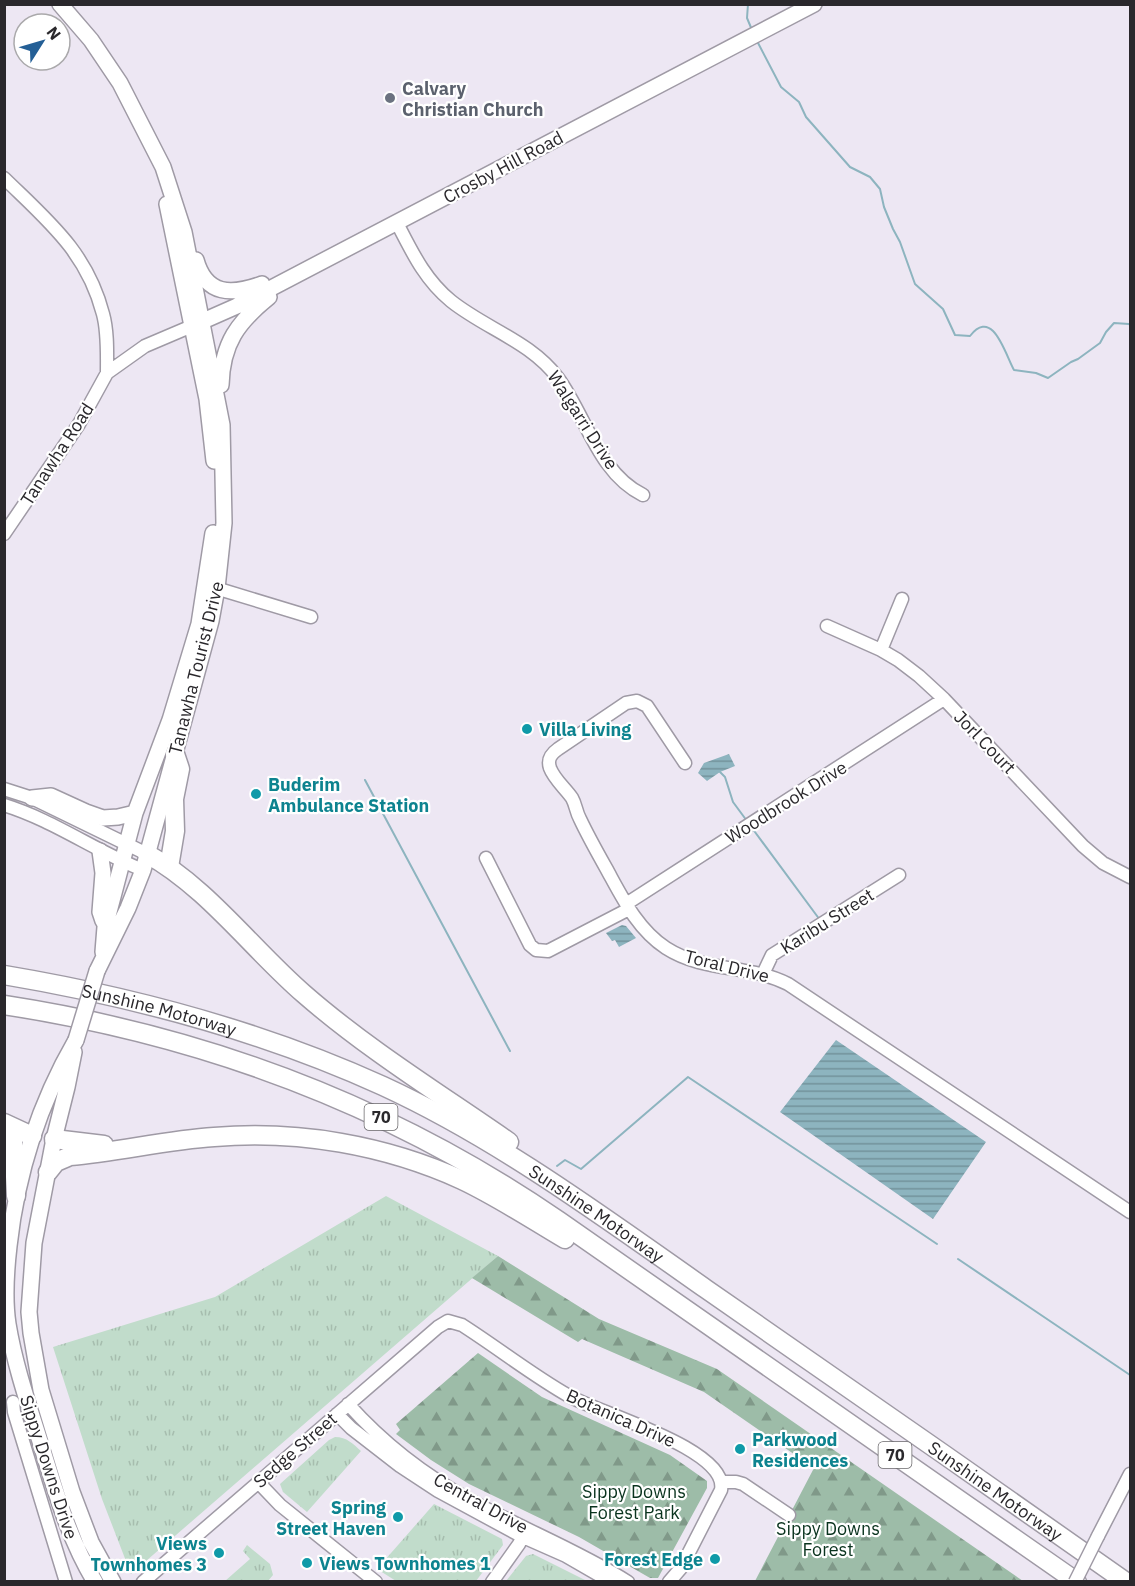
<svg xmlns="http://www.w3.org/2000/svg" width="1135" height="1586" viewBox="0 0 1135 1586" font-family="'IBM Plex Sans',sans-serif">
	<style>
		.grass { fill: url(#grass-tufts) }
		.forest { fill: url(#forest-firs) }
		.water { fill: url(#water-rules) }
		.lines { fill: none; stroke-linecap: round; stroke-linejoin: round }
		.stream { stroke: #8db4bf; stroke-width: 2 }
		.minor-casing { stroke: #9f9aa5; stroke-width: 15 }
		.major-casing { stroke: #9f9aa5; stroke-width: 18 }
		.highway-casing { stroke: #9f9aa5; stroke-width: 21 }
		.minor { stroke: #fff; stroke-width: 12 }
		.major { stroke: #fff; stroke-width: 15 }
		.highway { stroke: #fff; stroke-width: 18 }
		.minor-bridge-casing { stroke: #9f9aa5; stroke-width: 15; stroke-linecap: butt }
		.major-bridge-casing { stroke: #9f9aa5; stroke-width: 18; stroke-linecap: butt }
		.minor-bridge { stroke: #fff; stroke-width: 12 }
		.major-bridge { stroke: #fff; stroke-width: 15 }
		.worship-dot { fill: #6b7280; stroke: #fff; stroke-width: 2 }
		.culture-dot { fill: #0f9aa8; stroke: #fff; stroke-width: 2 }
		.labels { text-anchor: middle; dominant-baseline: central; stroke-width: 4.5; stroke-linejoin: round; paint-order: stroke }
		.shield { fill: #fff; stroke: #6a686b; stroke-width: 1.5 }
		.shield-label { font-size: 16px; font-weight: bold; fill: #2a282c }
		.worship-label { font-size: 18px; font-weight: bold; fill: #5b616d; stroke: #fff; text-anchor: start }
		.street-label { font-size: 18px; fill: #2a282c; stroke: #fff }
		.culture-label { font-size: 18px; font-weight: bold; fill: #0d838f; stroke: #fff; text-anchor: start }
		.park-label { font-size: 18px; fill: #09331e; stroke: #fff }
	</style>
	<defs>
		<pattern id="grass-tufts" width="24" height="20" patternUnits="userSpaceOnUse" patternTransform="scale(1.5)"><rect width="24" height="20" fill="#c1dccb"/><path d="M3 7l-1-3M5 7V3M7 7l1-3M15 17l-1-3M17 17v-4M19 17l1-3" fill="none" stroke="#a6bdae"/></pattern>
		<pattern id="forest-firs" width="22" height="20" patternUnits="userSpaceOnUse" patternTransform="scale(1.5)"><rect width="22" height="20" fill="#9dbca8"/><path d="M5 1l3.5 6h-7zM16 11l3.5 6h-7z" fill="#809989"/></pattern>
		<pattern id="water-rules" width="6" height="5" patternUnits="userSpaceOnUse" patternTransform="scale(1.5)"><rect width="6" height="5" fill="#8db4bf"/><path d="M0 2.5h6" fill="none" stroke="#73929b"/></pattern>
	</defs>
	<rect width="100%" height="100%" fill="#ede7f3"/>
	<path class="grass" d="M386 1196 498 1256 131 1574 102 1499 53 1347 215 1297Z
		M335 1437C347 1437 353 1444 361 1451L307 1512 283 1492 280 1484 329 1440Z
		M434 1504 502 1539 503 1545 476 1581H396L377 1569Z
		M247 1545 270 1564 273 1575 268 1581H225L250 1559 243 1551Z
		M533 1554 587 1581H506L526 1556Z"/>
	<path class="forest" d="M498 1256 599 1319 717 1369 1023 1581H755L814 1468 704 1392 582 1339 578 1342 472 1278Z
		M478 1353 542 1397 670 1455 707 1481V1488L658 1578H650L579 1537 469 1484 431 1460 396 1434 400 1430 396 1424Z"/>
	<path class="water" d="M729 754 735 766 720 772 707 781 698 773 704 763Z
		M622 925 626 926 636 938 619 947 615 940 612 941 606 933Z
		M836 1040 986 1142 933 1219 780 1112Z"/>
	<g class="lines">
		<path class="stream" d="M748 4 747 18 752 30
			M757 41 781 87 799 102 806 117 850 167 870 177 880 189 884 207 893 229 900 242 915 284 943 309 955 335 970 336C993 307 1005 354 1014 370L1036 373 1048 378 1071 362 1078 359 1100 343 1106 332 1114 323 1129 324 1130 325
			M720 772 725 777 733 802 747 821
			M365 780 510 1051
			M752 828 820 920
			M557 1166 565 1160 581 1169 688 1077 937 1244
			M958 1259 1130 1375"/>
		<g class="minor-casing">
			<path id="minor" d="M4 178C48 221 87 252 103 314 108 332 107 354 107 373
				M397 223C412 252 425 280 451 301 486 329 530 341 558 378 586 416 598 473 643 495
				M4 534 79 424 107 373 145 346 192 326
				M209 586 311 617
				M827 626 881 650 898 660 919 676 944 699 1083 846 1103 863 1130 877
				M881 650 902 599
				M685 763 647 706 637 701 626 703 558 749C551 754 547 759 550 768 554 779 565 788 572 798 576 805 576 812 580 819 588 836 597 852 606 868 622 897 637 929 666 948 705 973 749 964 788 984L1130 1212
				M4 789 32 798 147 854
				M4 805C53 820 95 851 143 870
				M486 858 530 945 536 950 548 951 629 909
				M626 904 944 699
				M763 974 772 955 899 875
				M13 1402 14 1412 66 1582
				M348 1404C383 1443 424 1475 470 1500 522 1529 577 1550 628 1582
				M337 1414 351 1428 400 1466 438 1491 523 1537 566 1556 611 1582
				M258 1482 280 1505 376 1582
				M722 1482H736L743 1484 789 1515
				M1098 1536 1130 1474
				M143 1582 438 1327 448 1321 462 1325C498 1348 532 1375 569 1396 598 1413 729 1449 721 1490L681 1568 669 1582
				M492 1582 519 1544 526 1529"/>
		</g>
		<g class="major-casing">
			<path id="major" d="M60 4 91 40 120 83 163 167 184 232 222 425 224 523 217 588 211 621 143 870 128 908 97 971
				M167 204 207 399 214 461
				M196 260C206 296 232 295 262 284
				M194 325 237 306 814 4
				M221 385C222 343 238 322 269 297
				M32 798 51 796 86 812 103 818 118 817 135 813
				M100 851 103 873 100 912 103 921
				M103 952 105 927 135 813 170 720 199 624 213 533
				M76 1040C39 1104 17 1173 9 1246 6 1272 4 1298 8 1324 15 1367 30 1409 43 1451 57 1496 70 1541 95 1582
				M74 1052 67 1087 54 1139 34 1243 29 1312 31 1333 41 1390 72 1492 91 1542 113 1582"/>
		</g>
		<g class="highway-casing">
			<g id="highway">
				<path d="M147 854C206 886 253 950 304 994 367 1049 440 1094 509 1142"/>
				<path d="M169 867 175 831 174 799 180 769 175 754"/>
				<path id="s1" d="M4 975C135 997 262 1031 383 1086 498 1139 602 1216 706 1289 847 1386 986 1484 1126 1582"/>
				<path d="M4 1005C206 1036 392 1106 559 1221L1077 1582"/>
				<path d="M4 1123 32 1136"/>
				<path d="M9 1126 13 1138 16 1196"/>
				<path d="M54 1139 104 1145"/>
				<path d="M48 1172 56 1162 70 1156C118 1152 166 1140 214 1137 298 1130 385 1145 462 1180 498 1197 531 1219 565 1239"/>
			</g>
		</g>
		<use href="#minor" class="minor"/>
		<use href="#major" class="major"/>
		<use href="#highway" class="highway"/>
		<g class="minor-bridge-casing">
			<path id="minor-bridge" d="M1075 1582 1098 1536"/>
		</g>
		<g class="major-bridge-casing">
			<path id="major-bridge" d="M76 1040 97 971"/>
		</g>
		<use href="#minor-bridge" class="minor-bridge"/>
		<use href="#major-bridge" class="major-bridge"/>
	</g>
	<circle class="worship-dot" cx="390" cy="98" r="6"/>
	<g class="culture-dot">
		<circle cx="527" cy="729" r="6"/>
		<circle cx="256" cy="794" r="6"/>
		<circle cx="740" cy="1449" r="6"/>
		<circle cx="398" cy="1517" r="6"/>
		<circle cx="219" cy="1553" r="6"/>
		<circle cx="715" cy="1559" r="6"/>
		<circle cx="307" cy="1563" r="6"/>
	</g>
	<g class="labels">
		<g class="shield">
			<rect x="364.5" y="1104" width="33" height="26" rx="4.5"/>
			<rect x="878.5" y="1442" width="33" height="26" rx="4.5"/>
		</g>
		<g class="shield-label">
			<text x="381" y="1117">70</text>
			<text x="895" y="1455">70</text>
		</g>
		<g class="worship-label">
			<text x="402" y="88">Calvary<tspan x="402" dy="21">Christian Church</tspan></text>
		</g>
		<g class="street-label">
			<text transform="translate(503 167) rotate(-28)">Crosby Hill Road</text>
			<text transform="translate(583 420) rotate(57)">Walgarri Drive</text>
			<text transform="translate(57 454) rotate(-57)">Tanawha Road</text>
			<text transform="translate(196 668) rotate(-76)">Tanawha Tourist Drive</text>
			<text transform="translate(985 742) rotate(46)">Jorl Court</text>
			<text transform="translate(786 802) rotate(-32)">Woodbrook Drive</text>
			<text transform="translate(827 921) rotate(-32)">Karibu Street</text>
			<text transform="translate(727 966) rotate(14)">Toral Drive</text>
			<text stroke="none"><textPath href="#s1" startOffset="159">Sunshine Motorway</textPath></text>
			<text stroke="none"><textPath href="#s1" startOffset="645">Sunshine Motorway</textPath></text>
			<text transform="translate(621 1418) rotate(24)">Botanica Drive</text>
			<text transform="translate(295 1450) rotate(-41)">Sedge Street</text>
			<text transform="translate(49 1467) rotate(72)">Sippy Downs Drive</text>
			<text stroke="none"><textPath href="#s1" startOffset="1131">Sunshine Motorway</textPath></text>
			<text transform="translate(481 1503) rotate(29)">Central Drive</text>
		</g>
		<g class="culture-label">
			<text x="539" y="729">Villa Living</text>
			<text x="268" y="784">Buderim<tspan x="268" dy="21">Ambulance Station</tspan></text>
			<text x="752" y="1439">Parkwood<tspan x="752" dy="21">Residences</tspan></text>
			<text x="386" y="1507" text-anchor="end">Spring<tspan x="386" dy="21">Street Haven</tspan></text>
			<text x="207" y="1543" text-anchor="end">Views<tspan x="207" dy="21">Townhomes 3</tspan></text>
			<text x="703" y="1559" text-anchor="end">Forest Edge</text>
			<text x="319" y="1563">Views Townhomes 1</text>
		</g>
		<g class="park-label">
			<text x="634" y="1491">Sippy Downs<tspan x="634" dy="21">Forest Park</tspan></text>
			<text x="828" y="1528">Sippy Downs<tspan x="828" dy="21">Forest</tspan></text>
		</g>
	</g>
	<rect width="1135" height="1586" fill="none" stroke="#2a282c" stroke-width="12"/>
	<g transform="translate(42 42) rotate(53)"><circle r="28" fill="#ffffff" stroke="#aaa9ab" stroke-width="1.5"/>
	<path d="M0-4.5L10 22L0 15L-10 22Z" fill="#245f96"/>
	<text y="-9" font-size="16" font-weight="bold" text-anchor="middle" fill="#2a282c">N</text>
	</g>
</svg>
